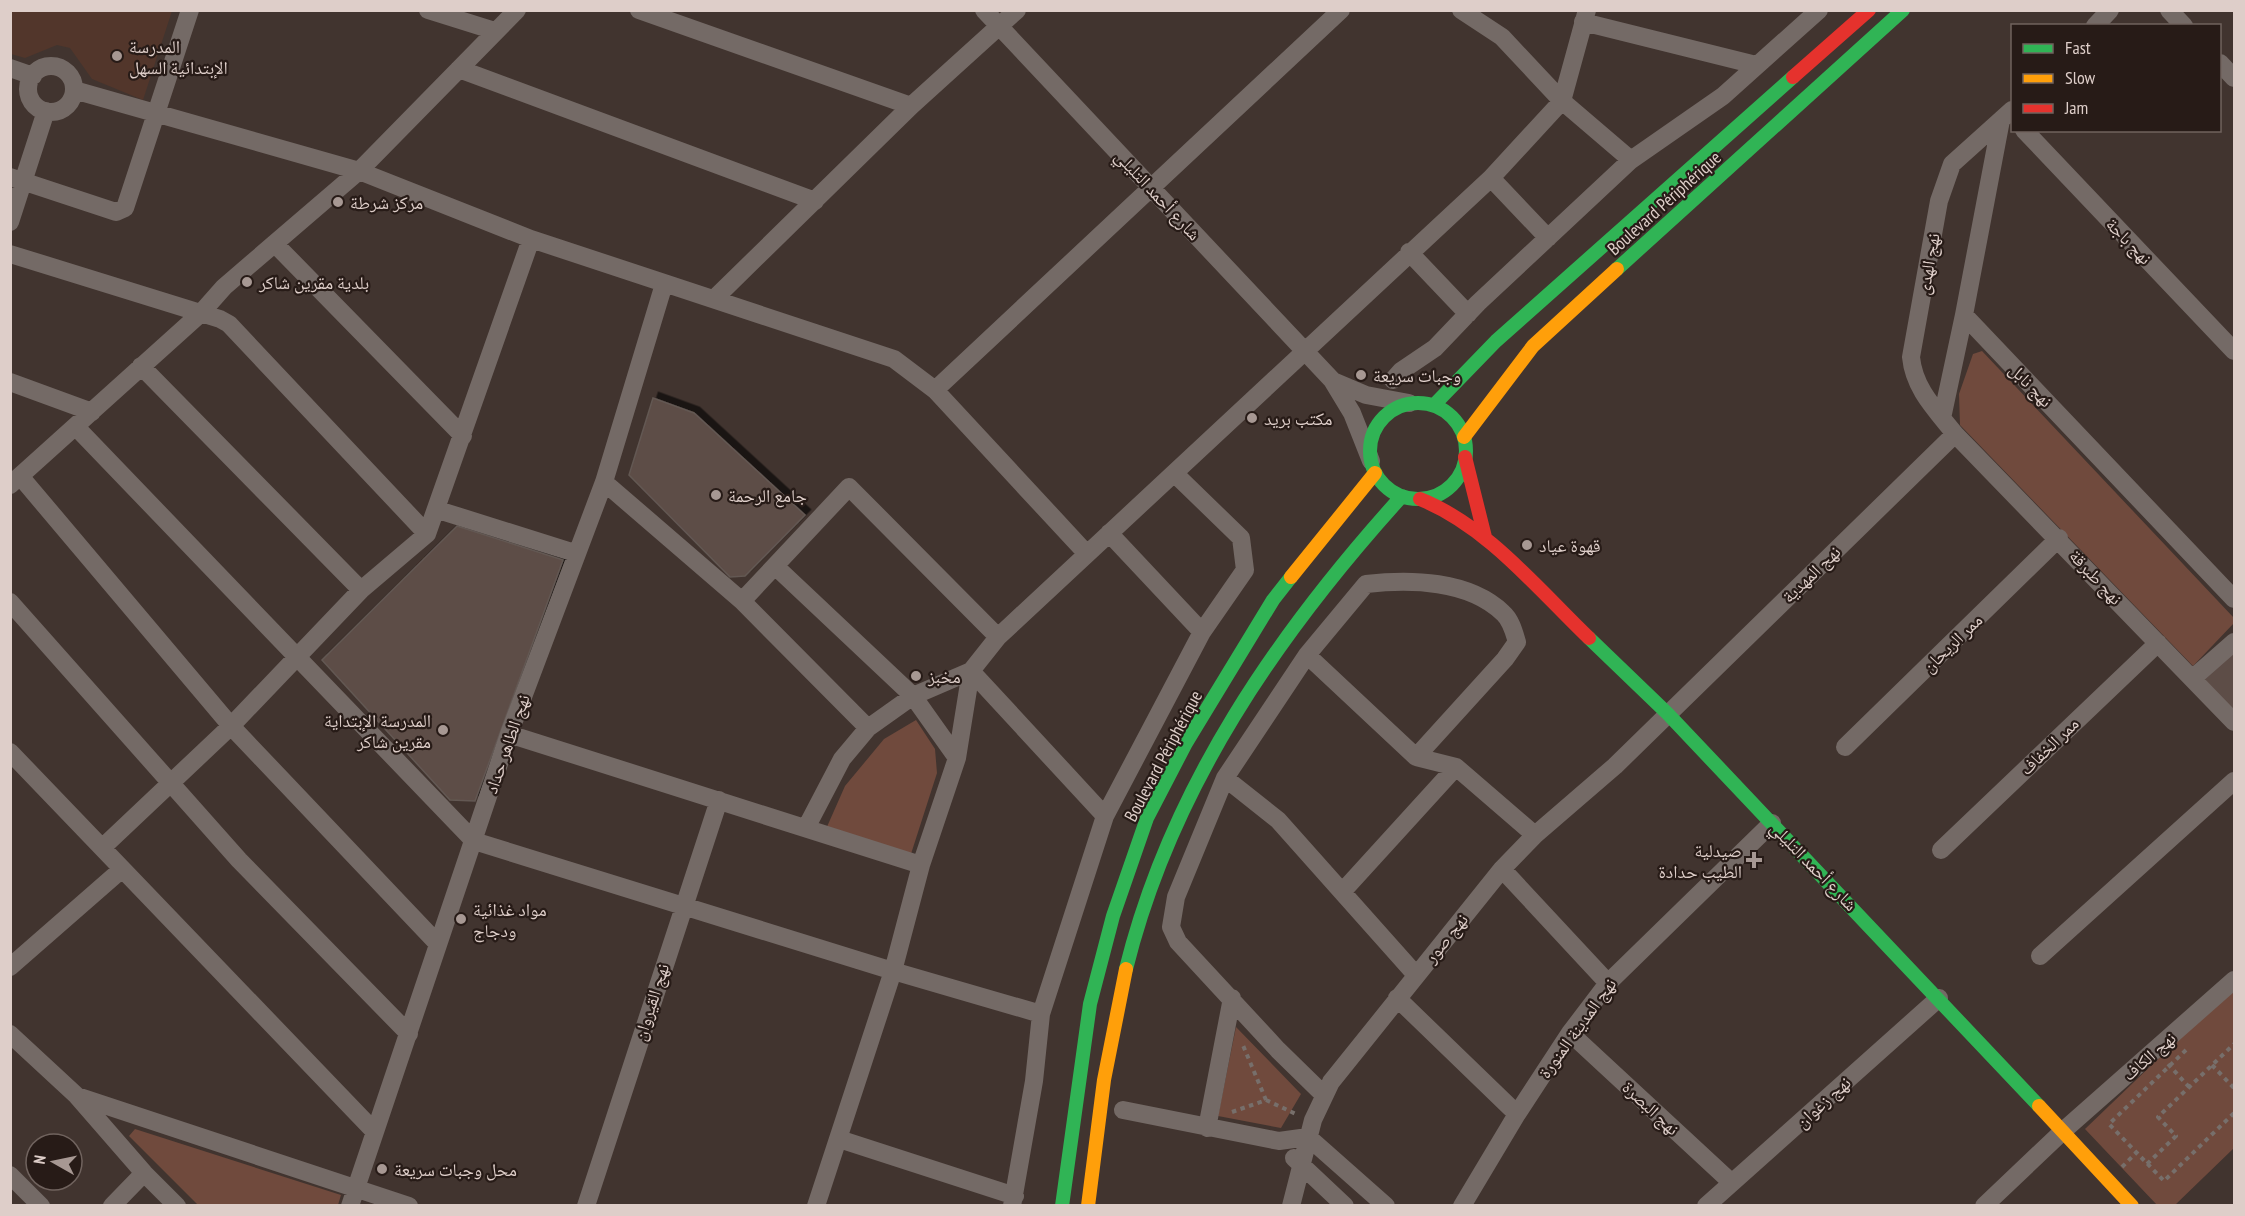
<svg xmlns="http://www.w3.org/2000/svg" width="2245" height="1216" viewBox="0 0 2245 1216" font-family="'PT Sans Narrow','Noto Naskh Arabic',sans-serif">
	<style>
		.built { fill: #52362b }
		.green { fill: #704a3d }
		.building { fill: #5d4d47; stroke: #635853; stroke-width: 1.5; filter: url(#shadow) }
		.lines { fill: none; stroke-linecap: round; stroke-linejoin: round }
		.path { stroke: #776f6b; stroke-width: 4; stroke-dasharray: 4.5 4.5; stroke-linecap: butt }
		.street { stroke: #746a66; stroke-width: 18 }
		.fast { stroke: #30b455; stroke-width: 14 }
		.slow { stroke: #ff9f0a; stroke-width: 14 }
		.jam { stroke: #e5322d; stroke-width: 14 }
		.poi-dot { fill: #a79893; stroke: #271b17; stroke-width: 2 }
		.labels { text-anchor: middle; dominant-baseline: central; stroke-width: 4.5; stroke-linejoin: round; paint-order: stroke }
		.poi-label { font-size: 18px; fill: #decec9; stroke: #271b17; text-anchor: start }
		.street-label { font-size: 18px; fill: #decec9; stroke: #271b17 }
	</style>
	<defs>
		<filter id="shadow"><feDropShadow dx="5.5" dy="-5.5" stdDeviation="0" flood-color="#0009"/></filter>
	</defs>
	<rect width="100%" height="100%" fill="#41342f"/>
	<path class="built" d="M11 10H172V11L143 100 92 79 70 48 57 45 25 58 11 54Z"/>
	<path class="green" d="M1982 351 2234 618V623L2193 666 1960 425 1959 394 1973 354Z
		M916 720 935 749 937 773 910 857 826 829 845 786 884 739Z
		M2234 986V1148L2175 1205H2157L2085 1129Z
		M1236 1027 1301 1094 1281 1128 1218 1116Z
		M135 1129 341 1195 338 1205H198L129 1136Z"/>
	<path class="building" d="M653 398 694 413 805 515 745 576 730 577 629 475Z
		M457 526 563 560 475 801 450 800 322 660Z
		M2234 650V714L2203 680Z"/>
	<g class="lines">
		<path class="path" d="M2186 1050 2109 1124 2164 1181 2234 1113
			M2168 1064 2189 1087
			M2212 1065 2234 1088
			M1266 1100 1298 1115
			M1232 1112 1266 1100 1242 1043
			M2147 1164 2176 1136 2158 1117 2234 1044
			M2122 1167 2137 1152"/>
		<path class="street" d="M428 10 495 31
			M639 10 911 106
			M984 10 1332 380 1352 413 1371 461
			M1461 10 1502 37 1562 101 1631 160
			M2169 10 2184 26
			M1583 22 1756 65
			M2095 26 2110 10
			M2220 63 2234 78
			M28 89a23 23 0 1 1 46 0a23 23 0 1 1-46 0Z
			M10 68 33 76
			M459 69 815 201
			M74 90 359 171 531 239 894 359 935 390 1087 554
			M2012 110 1952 164 1939 201 1911 357C1914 389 1936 410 1955 434L2234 722
			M2001 120 1964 315 2234 599
			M2024 130 2234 351
			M10 177 116 212 125 208 190 10
			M1491 178 1548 238
			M10 222 46 111
			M275 244 463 436
			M1409 252 1468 314
			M10 254 220 319 229 324 427 534
			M715 298 911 106 1017 10
			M141 366 361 590
			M1393 380 1401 371 1435 348 1478 303 1631 160 1723 96 1819 10
			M1333 381 1366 395 1409 403
			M10 382 92 412
			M935 390 1341 10
			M1942 418 1964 315
			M76 427 474 841 893 971 1041 1014
			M20 476 231 726 438 944
			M604 482 742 601 868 728 913 696 971 671 998 637 1491 178 1562 101 1587 10
			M10 485 201 313 224 287 359 171 517 10
			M438 510 575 553
			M1109 533 1202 632
			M775 566 913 696 957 758
			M742 601 849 487 998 637
			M10 602 239 860 409 1034
			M1307 655 1416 757 1505 659 1517 642C1514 632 1511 620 1503 613 1469 580 1410 579 1366 584L1307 655 1225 778 1176 897 1171 927 1178 942 1278 1050 1323 1094
			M971 671 1105 816
			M2193 678 2234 642
			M509 734 921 865
			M1845 747 2059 538
			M10 752 374 1131
			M1416 757 1456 767 1535 835
			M1225 778 1278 820 1416 975
			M806 828 842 759 868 728
			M103 847 231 726 361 590 427 534 531 239
			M1941 850 2158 643
			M1502 869 1608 983
			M1343 891 1456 767
			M2040 956 2234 781
			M10 967 121 870
			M1397 998 1517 1114
			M1570 1033 1732 1183
			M10 1034 77 1096 144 1173 177 1206
			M77 1096 409 1206
			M1123 1110 1279 1141 1308 1137 1386 1206
			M1207 1128 1232 998
			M839 1139 1015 1196
			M1294 1158 1345 1206
			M10 1175 41 1206
			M112 1206 144 1173
			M350 1206 509 734 604 482 664 284
			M586 1206 719 800
			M816 1206 893 971 921 865 957 758 971 671
			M1012 1206 1034 1081 1041 1014 1105 816 1202 632 1245 570 1241 538 1174 473
			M1291 1206 1313 1120 1331 1082 1502 869 1535 835 1615 766 1955 434
			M1462 1206 1517 1114 1570 1033 1608 983 1772 823
			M1706 1206 1939 998
			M1984 1206 2063 1131 2234 980"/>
		<path class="fast" d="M1617 269 1903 10
			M1370 451a48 48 0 1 1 96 0a48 48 0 1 1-96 0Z
			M1434 405 1496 341 1793 77
			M1589 638 1668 714 2039 1106
			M1126 969C1171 787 1278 633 1402 496
			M1062 1206 1090 1004 1113 916 1147 818 1186 743 1273 600 1291 577"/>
		<path class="slow" d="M1464 437 1533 346 1617 269
			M1291 577 1375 473
			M2039 1106 2132 1206
			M1088 1206 1104 1080 1126 969"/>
		<path class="jam" d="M1793 77 1869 10
			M1465 457 1485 537
			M1420 499C1487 526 1537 588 1589 638"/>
	</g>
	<g class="poi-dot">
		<circle cx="117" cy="56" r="6"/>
		<circle cx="338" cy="202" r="6"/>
		<circle cx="247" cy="282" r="6"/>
		<circle cx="1361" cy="375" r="6"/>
		<circle cx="1252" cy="418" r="6"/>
		<circle cx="716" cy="495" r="6"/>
		<circle cx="1527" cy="545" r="6"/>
		<circle cx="916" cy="676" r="6"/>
		<circle cx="443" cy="730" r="6"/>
		<path d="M1751 851h6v6h6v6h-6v6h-6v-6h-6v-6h6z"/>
		<circle cx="461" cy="919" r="6"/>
		<circle cx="382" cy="1169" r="6"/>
	</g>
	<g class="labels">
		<g class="poi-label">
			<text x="129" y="46">المدرسة<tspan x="129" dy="21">الإبتدائية السهل</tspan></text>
			<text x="350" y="202">مركز شرطة</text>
			<text x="259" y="282">بلدية مقرين شاكر</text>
			<text x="1373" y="375">وجبات سريعة</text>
			<text x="1264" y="418">مكتب بريد</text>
			<text x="728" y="495">جامع الرحمة</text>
			<text x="1539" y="545">قهوة عياد</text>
			<text x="928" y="676">مخبز</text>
			<text x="431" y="720" text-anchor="end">المدرسة الإبتداية<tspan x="431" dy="21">مقرين شاكر</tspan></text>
			<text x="1742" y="850" text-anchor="end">صيدلية<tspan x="1742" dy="21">الطيب حدادة</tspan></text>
			<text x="473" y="909">مواد غذائية<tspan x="473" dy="21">ودجاج</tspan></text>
			<text x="394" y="1169">محل وجبات سريعة</text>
		</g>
		<g class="street-label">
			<text transform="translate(1158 195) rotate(47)">شارع أحمد التليلي</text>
			<text transform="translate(1664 203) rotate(-42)">Boulevard Périphérique</text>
			<text transform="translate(2129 241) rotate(46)">نهج باجة</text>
			<text transform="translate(1928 264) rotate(-80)">نهج الهدى</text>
			<text transform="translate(2031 385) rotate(46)">نهج نابل</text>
			<text transform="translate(1811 574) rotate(-44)">نهج المهدية</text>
			<text transform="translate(2096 577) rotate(47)">نهج طبرقة</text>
			<text transform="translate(1952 643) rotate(-44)">ممر الريحان</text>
			<text transform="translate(507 744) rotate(-71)">نهج الطاهر حداد</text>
			<text transform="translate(2049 746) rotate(-44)">ممر الخفاف</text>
			<text transform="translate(1163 756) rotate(-62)">Boulevard Périphérique</text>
			<text transform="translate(1814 866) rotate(46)">شارع أحمد التليلي</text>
			<text transform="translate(1446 938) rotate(-51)">نهج صور</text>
			<text transform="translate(651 1002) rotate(-72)">نهج القيروان</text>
			<text transform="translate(1577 1028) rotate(-54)">نهج المدينة المنورة</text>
			<text transform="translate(2149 1056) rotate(-41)">نهج الكاف</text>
			<text transform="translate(1823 1102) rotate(-42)">نهج زغوان</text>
			<text transform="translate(1651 1108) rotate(43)">نهج البصرة</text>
		</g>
	</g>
	<rect width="2245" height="1216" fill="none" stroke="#decec9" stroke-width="24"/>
	<rect x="2011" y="24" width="210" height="108" fill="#271b17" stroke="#70635e" stroke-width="1.5"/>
	<rect x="2023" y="44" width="30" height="9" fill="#30b455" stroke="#70635e" stroke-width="1.5"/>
	<text x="2065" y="54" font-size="18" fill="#decec9">Fast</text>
	<rect x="2023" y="74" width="30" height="9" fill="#ff9f0a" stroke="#70635e" stroke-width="1.5"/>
	<text x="2065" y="84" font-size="18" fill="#decec9">Slow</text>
	<rect x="2023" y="104" width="30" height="9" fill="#e5322d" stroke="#70635e" stroke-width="1.5"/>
	<text x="2065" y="114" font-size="18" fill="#decec9">Jam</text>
	<g transform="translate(54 1162) rotate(279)"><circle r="28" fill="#271b17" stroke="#70635e" stroke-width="1.5"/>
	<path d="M0-4.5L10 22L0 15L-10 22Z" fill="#a79893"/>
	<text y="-9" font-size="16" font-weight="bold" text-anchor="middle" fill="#decec9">N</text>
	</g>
</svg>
